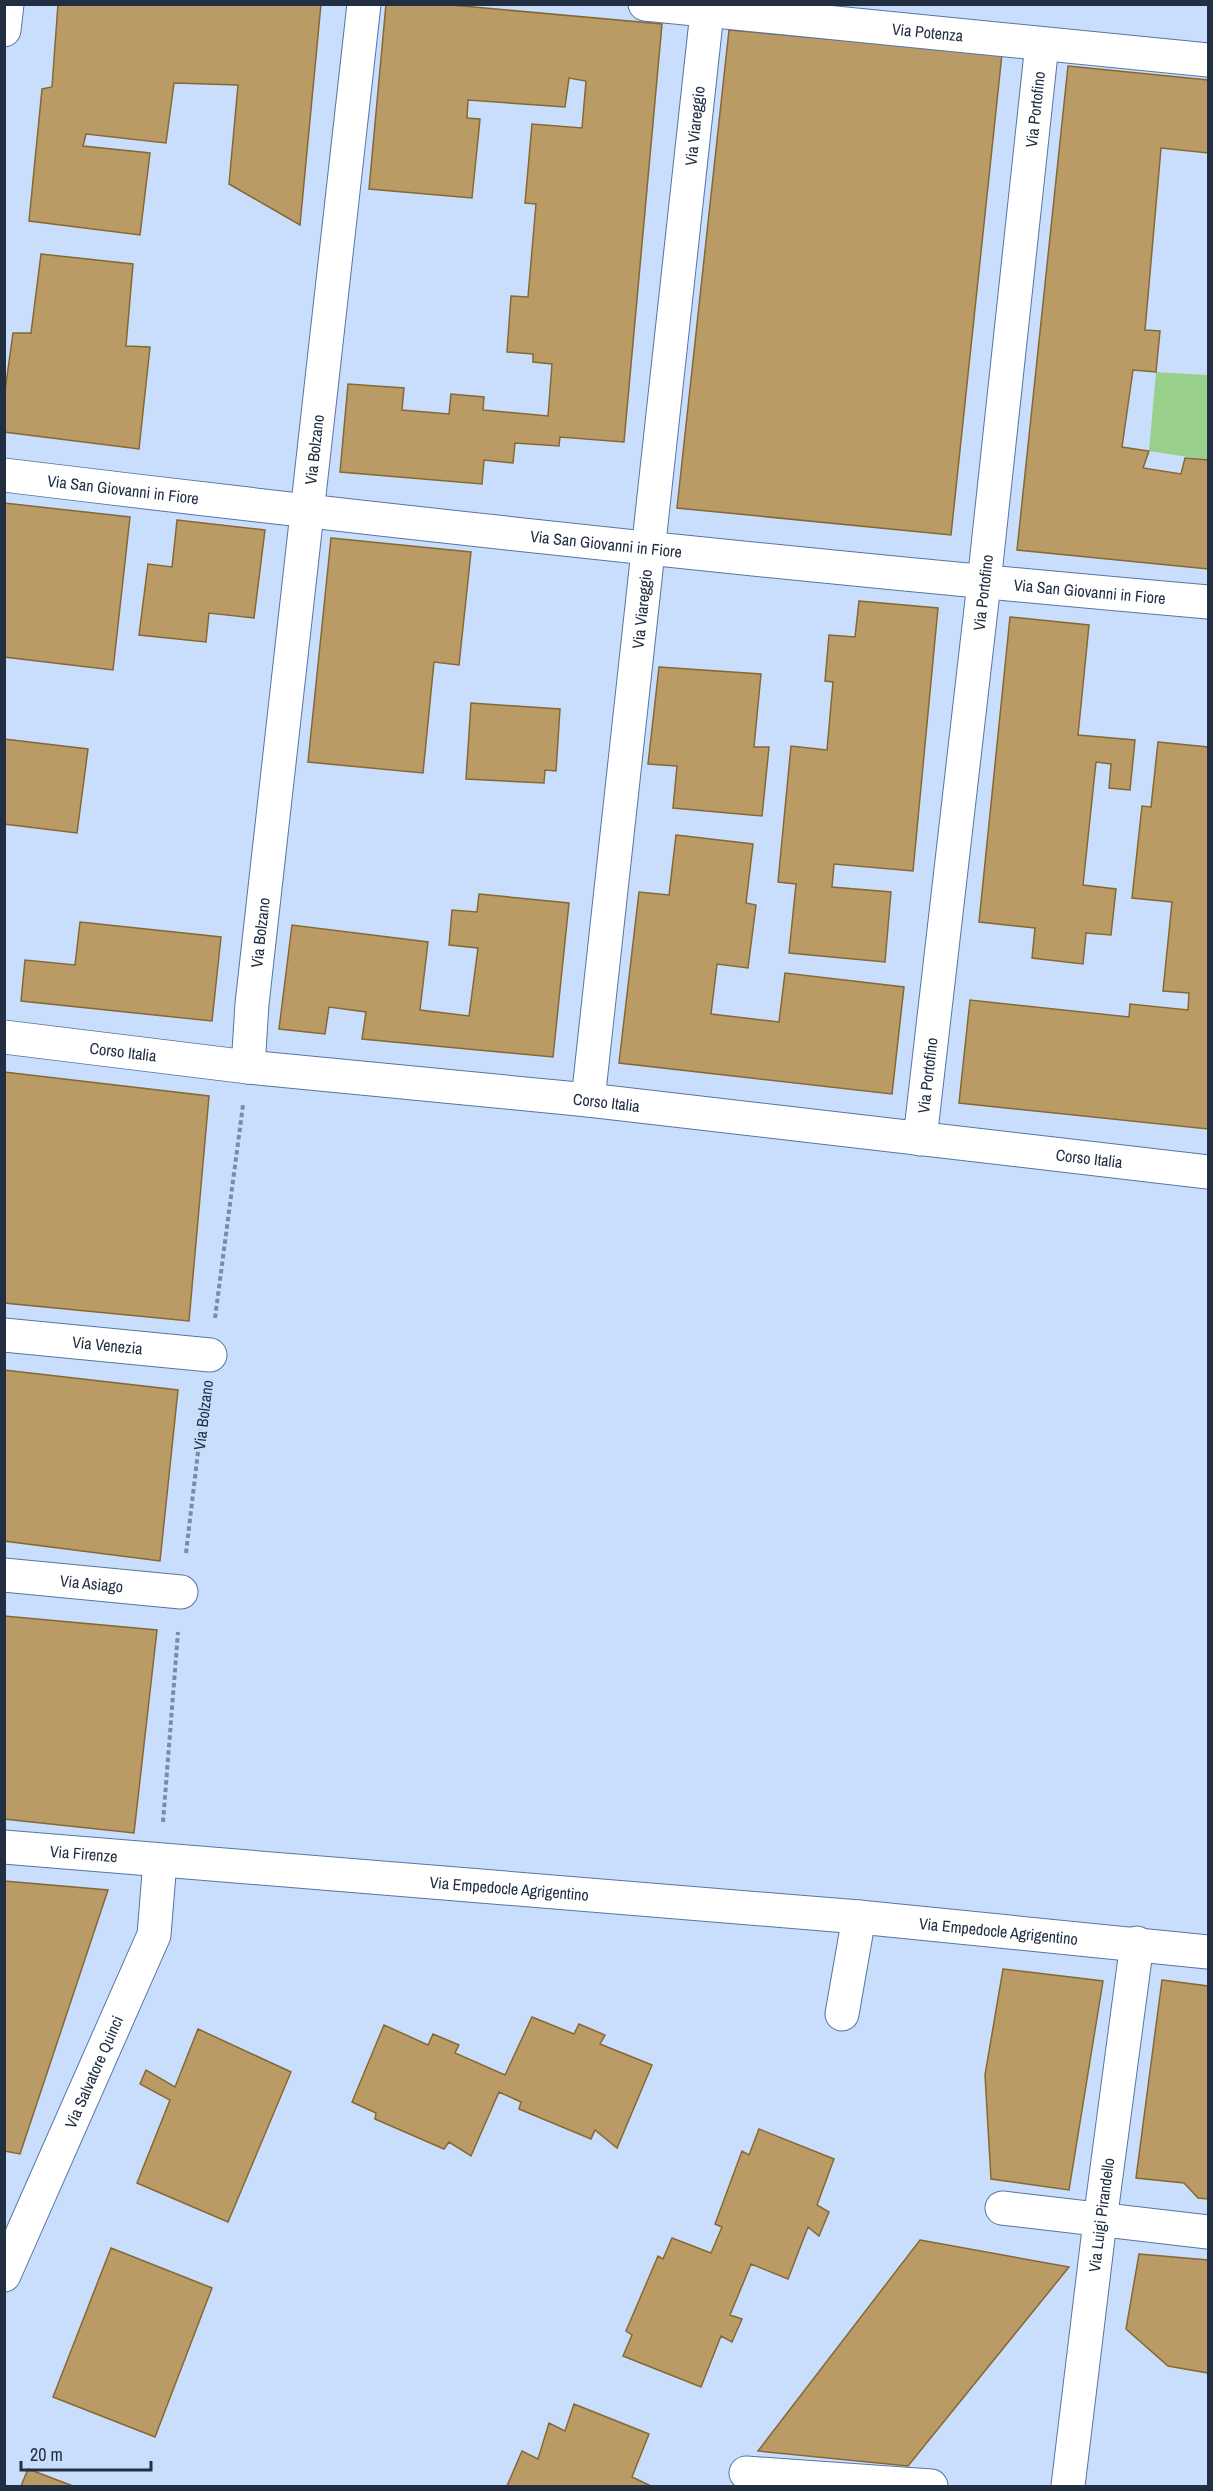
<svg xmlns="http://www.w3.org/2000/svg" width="1213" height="2491" viewBox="0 0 1213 2491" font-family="'Archivo Narrow',sans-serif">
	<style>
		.green { fill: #98d08b }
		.building { fill: #bb9b65; stroke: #866832; stroke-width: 1.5 }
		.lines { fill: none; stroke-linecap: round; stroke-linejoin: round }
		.street-casing { stroke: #5774a3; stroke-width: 35 }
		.path { stroke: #7a8ba5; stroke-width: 4; stroke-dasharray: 4.5 3; stroke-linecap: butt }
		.street { stroke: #fff; stroke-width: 33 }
		.labels { text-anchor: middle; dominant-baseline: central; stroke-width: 5; stroke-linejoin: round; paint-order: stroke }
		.street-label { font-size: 16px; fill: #222e42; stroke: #c9defd }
	</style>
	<rect width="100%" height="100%" fill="#c9defd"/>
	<path class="green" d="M1156 372 1208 375V460L1149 451Z"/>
	<path class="building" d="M58 4H321L300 225 229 184 238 85 174 83 166 143 86 134 83 146 150 153 140 235 29 221 42 89 52 87Z
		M386 4H440L662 24 624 442 560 437 559 446 515 443 513 463 484 460 482 484 340 472 348 384 404 388 402 410 449 414 451 394 484 397 483 410 548 416 552 364 533 362V354L507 352 511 296 528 297 536 204 525 203 532 124 582 128 586 81 569 78 565 107 468 100 467 118 480 119 472 198 369 189Z
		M729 30 1002 54 951 535 677 508Z
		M1068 66 1208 80V153L1161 148 1145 330 1160 331 1156 372 1133 370 1122 447 1149 451 1143 468 1181 474 1185 458 1208 460V569L1017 550Z
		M41 254 133 264 126 346 150 347 139 449 4 432V398L13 333H31Z
		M4 503 130 517 113 670 4 657Z
		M177 520 265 530 254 618 209 613 206 642 139 635 148 564 172 567Z
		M331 538 471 552 459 665 434 662 423 773 308 762Z
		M859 601 938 608 913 871 834 864 832 887 891 892 885 962 789 953 796 884 778 882 791 746 827 750 833 682 825 681 829 635 855 637Z
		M1010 617 1089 625 1078 735 1135 740 1130 790 1109 788 1111 764 1096 762 1083 885 1116 889 1111 935 1086 933 1083 964 1032 958 1035 928 979 922Z
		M659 667 761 674 754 747H769L762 816 673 808 677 766 648 764Z
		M471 703 560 709 556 771 545 770 544 783 466 779Z
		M4 739 88 749 77 833 4 824Z
		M1158 742 1208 747V1129L959 1103 970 1000 1129 1017 1130 1004 1188 1010 1189 993 1163 991 1172 902 1132 898 1142 806 1151 807Z
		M676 835 753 844 746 903 756 905 748 968 717 964 711 1014 779 1022 785 973 904 987 892 1094 619 1063 639 892 669 895Z
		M479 894 569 903 553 1057 362 1039 366 1012 329 1007 325 1034 279 1029 292 925 428 942 420 1010 469 1016 478 948 449 945 452 910 477 912Z
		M80 922 221 937 212 1021 21 1001 25 960 75 965Z
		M4 1072 209 1096 189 1321 4 1303Z
		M4 1370 178 1390 160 1561 4 1541Z
		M4 1616 157 1630 134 1833 4 1819Z
		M4 1881 108 1890 20 2154 4 2151Z
		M1003 1969 1103 1981 1069 2190 991 2179 985 2075Z
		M1162 1980 1208 1986V2199L1198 2198 1184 2183 1136 2178Z
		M532 2017 574 2034 579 2024 605 2035 600 2044 652 2065 617 2148 595 2130 591 2139 519 2109 521 2102 499 2092 471 2156 449 2142 444 2149 375 2119 376 2113 352 2102 384 2025 428 2045 433 2034 459 2045 455 2053 505 2075Z
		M198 2029 291 2072 228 2222 137 2183 170 2100 140 2084 146 2070 175 2087Z
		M759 2129 834 2159 817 2205 829 2212 819 2236 808 2227 788 2279 751 2264 730 2315 742 2319 732 2342 721 2336 701 2387 623 2356 632 2335 626 2331 658 2256 663 2259 672 2238 711 2253 722 2227 715 2224 742 2151 749 2155Z
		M920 2240 1069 2267 908 2466 758 2451Z
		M111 2248 212 2288 155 2437 53 2397Z
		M1139 2254 1208 2260V2373L1168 2366 1126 2329Z
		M574 2404 649 2434 632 2477 651 2486H507L522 2451 538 2459 549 2423 565 2431Z
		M28 2469 73 2486H21Z"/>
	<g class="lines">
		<g class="street-casing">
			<g id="street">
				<path id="s1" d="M645 4 1208 60"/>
				<path d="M4 30 7 4"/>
				<path id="s2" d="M4 475C405 524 806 567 1208 602"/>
				<path id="s3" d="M4 1037 248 1067 588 1100 1208 1172"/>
				<path id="s4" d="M248 1067 252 1004 364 4"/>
				<path id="s5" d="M588 1100 707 12"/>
				<path id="s6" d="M920 1139 984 583 1042 44"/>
				<path id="s7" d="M4 1335 210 1355"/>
				<path id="s8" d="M4 1575 181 1592"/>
				<path id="s9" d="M4 1847 859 1917 1208 1952"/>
				<path d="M842 2014 859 1917"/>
				<path d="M1002 2208 1208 2232"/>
				<path id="s10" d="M4 2275 154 1935 160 1861"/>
				<path d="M746 2473 931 2486"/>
				<path id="s11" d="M1068 2486 1100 2221 1137 1943"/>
			</g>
		</g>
		<path class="path" d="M215 1318 243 1105
			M186 1553 205 1393
			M163 1822 178 1632"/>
		<use href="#street" class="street"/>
	</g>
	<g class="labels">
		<g class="street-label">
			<text stroke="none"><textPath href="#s1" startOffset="284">Via Potenza</textPath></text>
			<text stroke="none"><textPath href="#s6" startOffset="1036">Via Portofino</textPath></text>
			<text stroke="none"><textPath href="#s5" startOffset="980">Via Viareggio</textPath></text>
			<text stroke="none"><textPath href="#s4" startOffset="621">Via Bolzano</textPath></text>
			<text stroke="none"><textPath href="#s2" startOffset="120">Via San Giovanni in Fiore</textPath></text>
			<text stroke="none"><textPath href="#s2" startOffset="606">Via San Giovanni in Fiore</textPath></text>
			<text stroke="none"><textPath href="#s6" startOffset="550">Via Portofino</textPath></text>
			<text stroke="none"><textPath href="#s2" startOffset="1092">Via San Giovanni in Fiore</textPath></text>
			<text stroke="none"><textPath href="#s5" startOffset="494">Via Viareggio</textPath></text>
			<text stroke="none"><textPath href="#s4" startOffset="135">Via Bolzano</textPath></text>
			<text stroke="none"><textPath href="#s3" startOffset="120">Corso Italia</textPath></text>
			<text stroke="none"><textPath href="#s6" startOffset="64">Via Portofino</textPath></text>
			<text stroke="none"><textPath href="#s3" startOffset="606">Corso Italia</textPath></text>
			<text stroke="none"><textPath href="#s3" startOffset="1092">Corso Italia</textPath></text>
			<text stroke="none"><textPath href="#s7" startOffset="104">Via Venezia</textPath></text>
			<text transform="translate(203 1415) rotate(-83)">Via Bolzano</text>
			<text stroke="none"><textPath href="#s8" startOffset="88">Via Asiago</textPath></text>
			<text stroke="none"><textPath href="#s9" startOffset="80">Via Firenze</textPath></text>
			<text stroke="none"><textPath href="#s9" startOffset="507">Via Empedocle Agrigentino</textPath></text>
			<text stroke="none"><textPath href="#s9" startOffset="998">Via Empedocle Agrigentino</textPath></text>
			<text stroke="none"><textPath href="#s10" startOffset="222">Via Salvatore Quinci</textPath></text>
			<text stroke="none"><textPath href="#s11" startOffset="273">Via Luigi Pirandello</textPath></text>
		</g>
	</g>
	<rect width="1213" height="2491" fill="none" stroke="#222e42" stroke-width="12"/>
	<path d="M21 2461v9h130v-9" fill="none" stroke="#222e42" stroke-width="3"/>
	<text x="30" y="2461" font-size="18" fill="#222e42" stroke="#c9defd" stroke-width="4.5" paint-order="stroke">20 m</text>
</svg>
